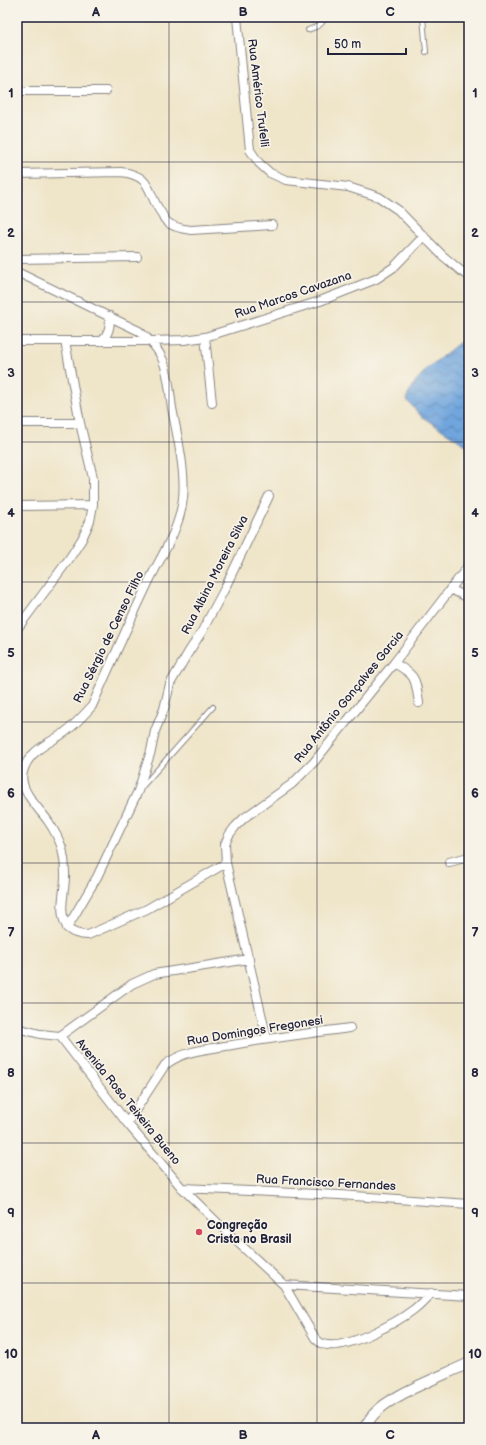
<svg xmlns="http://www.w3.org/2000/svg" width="486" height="1445" viewBox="0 0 486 1445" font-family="'Balsamiq Sans',sans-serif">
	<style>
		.water { fill: url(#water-waves); stroke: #49648c }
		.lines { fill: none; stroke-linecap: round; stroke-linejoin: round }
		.service-casing { stroke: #888482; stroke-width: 6 }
		.minor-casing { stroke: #888482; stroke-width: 10 }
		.tertiary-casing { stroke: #888482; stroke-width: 12 }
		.service { stroke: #fff; stroke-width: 4 }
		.minor { stroke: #fff; stroke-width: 8 }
		.tertiary { stroke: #fff; stroke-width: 10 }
		.grid { fill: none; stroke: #22223b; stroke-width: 1; stroke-opacity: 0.55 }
		.poi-dot { fill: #d1495b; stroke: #f7f3e8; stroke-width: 1.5 }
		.labels { text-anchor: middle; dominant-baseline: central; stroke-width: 3.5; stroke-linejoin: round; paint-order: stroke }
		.street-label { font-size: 12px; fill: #22223b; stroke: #f7f3e8 }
		.poi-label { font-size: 12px; font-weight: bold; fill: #22223b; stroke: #f7f3e8; text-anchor: start }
		.neatline { fill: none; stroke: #22223b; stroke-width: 1.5 }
		.grid-label { font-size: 13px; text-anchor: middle; font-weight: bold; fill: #22223b }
	</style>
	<defs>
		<pattern id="water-waves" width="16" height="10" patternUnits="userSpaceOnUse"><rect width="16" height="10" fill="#70a5dd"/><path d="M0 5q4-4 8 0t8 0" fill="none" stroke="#5c86b4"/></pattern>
	</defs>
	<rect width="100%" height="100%" fill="#f7f3e8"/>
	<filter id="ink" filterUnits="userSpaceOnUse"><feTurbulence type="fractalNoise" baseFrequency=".025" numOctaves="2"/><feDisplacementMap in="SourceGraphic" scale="8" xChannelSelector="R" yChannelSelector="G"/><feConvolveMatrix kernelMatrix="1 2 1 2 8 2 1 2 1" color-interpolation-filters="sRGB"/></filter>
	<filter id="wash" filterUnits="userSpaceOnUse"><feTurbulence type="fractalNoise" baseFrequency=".012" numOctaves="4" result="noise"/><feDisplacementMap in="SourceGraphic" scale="16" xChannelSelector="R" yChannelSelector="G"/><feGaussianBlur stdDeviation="0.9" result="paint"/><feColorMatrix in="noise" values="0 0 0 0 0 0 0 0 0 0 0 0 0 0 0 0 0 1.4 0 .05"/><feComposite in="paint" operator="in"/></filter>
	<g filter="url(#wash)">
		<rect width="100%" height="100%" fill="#efe5c9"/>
		<path class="water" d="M469 335V447L421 416 406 399 415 382 429 367Z"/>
	</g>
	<g filter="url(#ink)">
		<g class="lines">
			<g class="service-casing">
				<path id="service" d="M423 17 426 52
					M308 30C315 27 323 26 324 17
					M141 788 213 707"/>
			</g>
			<g class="minor-casing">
				<path id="minor" d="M237 17 250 150 259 163 270 173 286 180 348 187 379 197 398 210 442 255 461 271 469 276
					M17 91H106
					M17 174 121 172C154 176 146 193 162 214 163 217 165 220 167 222 173 227 183 229 191 230L272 225
					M17 259 137 257
					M17 272 139 331C169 355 167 373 172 408 177 435 186 472 183 498 180 528 163 553 150 579 130 621 111 663 92 706 83 716 75 725 64 733 48 744 28 751 23 772 18 790 39 808 48 821 54 830 59 839 62 848 64 856 65 865 65 873 66 890 57 911 67 927 71 933 81 935 88 935L147 909 226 863
					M205 337 212 403
					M17 341H152L184 340 205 337 320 301 376 279 394 267 424 236
					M102 341C109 333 110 327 110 316
					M17 423H80
					M17 506 93 505
					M450 589 469 598
					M17 629 69 559 82 539 90 521 93 505V478L80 423 65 341
					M394 663C417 676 415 678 419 703
					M449 862 469 857
					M67 928 97 877 138 791 151 751 155 731 164 709 170 684 188 653 201 633 224 590 269 496
					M17 1028 40 1034 60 1036 127 1123 182 1188 231 1236 284 1285 315 1338C319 1342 322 1345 328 1345 349 1348 396 1323 413 1310 420 1305 425 1299 431 1293
					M60 1036 132 984 154 974 249 959
					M267 1039 226 863 225 844 229 835 235 827 244 818 292 784 314 762 394 663 469 565
					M127 1123 165 1065C184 1050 209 1049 232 1045 271 1038 310 1033 350 1028
					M182 1188 340 1195 469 1204
					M284 1285 469 1296"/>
			</g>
			<g class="tertiary-casing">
				<path id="tertiary" d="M364 1428C367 1424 370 1419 373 1415 391 1394 443 1376 469 1363"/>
			</g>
			<use href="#service" class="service"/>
			<use href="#minor" class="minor"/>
			<use href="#tertiary" class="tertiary"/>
		</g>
	</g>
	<path class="grid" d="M169 17V1428M317 17V1428M17 162H469M17 302H469M17 442H469M17 582H469M17 722H469M17 863H469M17 1003H469M17 1143H469M17 1283H469"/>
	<circle class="poi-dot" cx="199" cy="1232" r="4"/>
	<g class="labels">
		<g class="street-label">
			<text transform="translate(258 93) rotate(83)">Rua Américo Trufelli</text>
			<text transform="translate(293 295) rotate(-19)">Rua Marcos Cavazana</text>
			<text transform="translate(215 575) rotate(-63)">Rua Albina Moreira Silva</text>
			<text transform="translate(109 637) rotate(-64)">Rua Sérgio de Censo Filho</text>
			<text transform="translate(349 697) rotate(-51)">Rua Antônio Gonçalves Garcia</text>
			<text transform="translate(255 1031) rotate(-9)">Rua Domingos Fregonesi</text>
			<text transform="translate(128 1102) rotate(51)">Avenida Rosa Teixeira Bueno</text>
			<text transform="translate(326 1183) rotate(3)">Rua Francisco Fernandes</text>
		</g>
		<g class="poi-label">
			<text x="207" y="1225">Congreção<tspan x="207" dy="14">Crista no Brasil</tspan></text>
		</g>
	</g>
	<rect width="486" height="1445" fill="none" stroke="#f7f3e8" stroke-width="44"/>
	<path d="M328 48v6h78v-6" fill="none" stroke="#22223b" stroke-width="2"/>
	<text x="334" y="48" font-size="12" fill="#22223b" stroke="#f7f3e8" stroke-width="3" paint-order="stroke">50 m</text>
	<rect x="22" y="22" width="442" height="1401" class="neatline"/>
	<g class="grid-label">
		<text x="96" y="16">A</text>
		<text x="243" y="16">B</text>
		<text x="390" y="16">C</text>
		<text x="11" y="97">1</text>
		<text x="475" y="97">1</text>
		<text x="11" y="237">2</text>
		<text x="475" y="237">2</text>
		<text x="11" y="377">3</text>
		<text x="475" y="377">3</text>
		<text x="11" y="517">4</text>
		<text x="475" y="517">4</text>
		<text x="11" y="657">5</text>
		<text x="475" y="657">5</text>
		<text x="11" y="797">6</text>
		<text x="475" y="797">6</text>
		<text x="11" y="937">7</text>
		<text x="475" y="937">7</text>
		<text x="11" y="1077">8</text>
		<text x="475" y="1077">8</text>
		<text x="11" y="1217">9</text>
		<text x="475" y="1217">9</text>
		<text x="11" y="1358">10</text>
		<text x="475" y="1358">10</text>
		<text x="96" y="1439">A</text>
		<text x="243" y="1439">B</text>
		<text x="390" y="1439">C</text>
	</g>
</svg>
